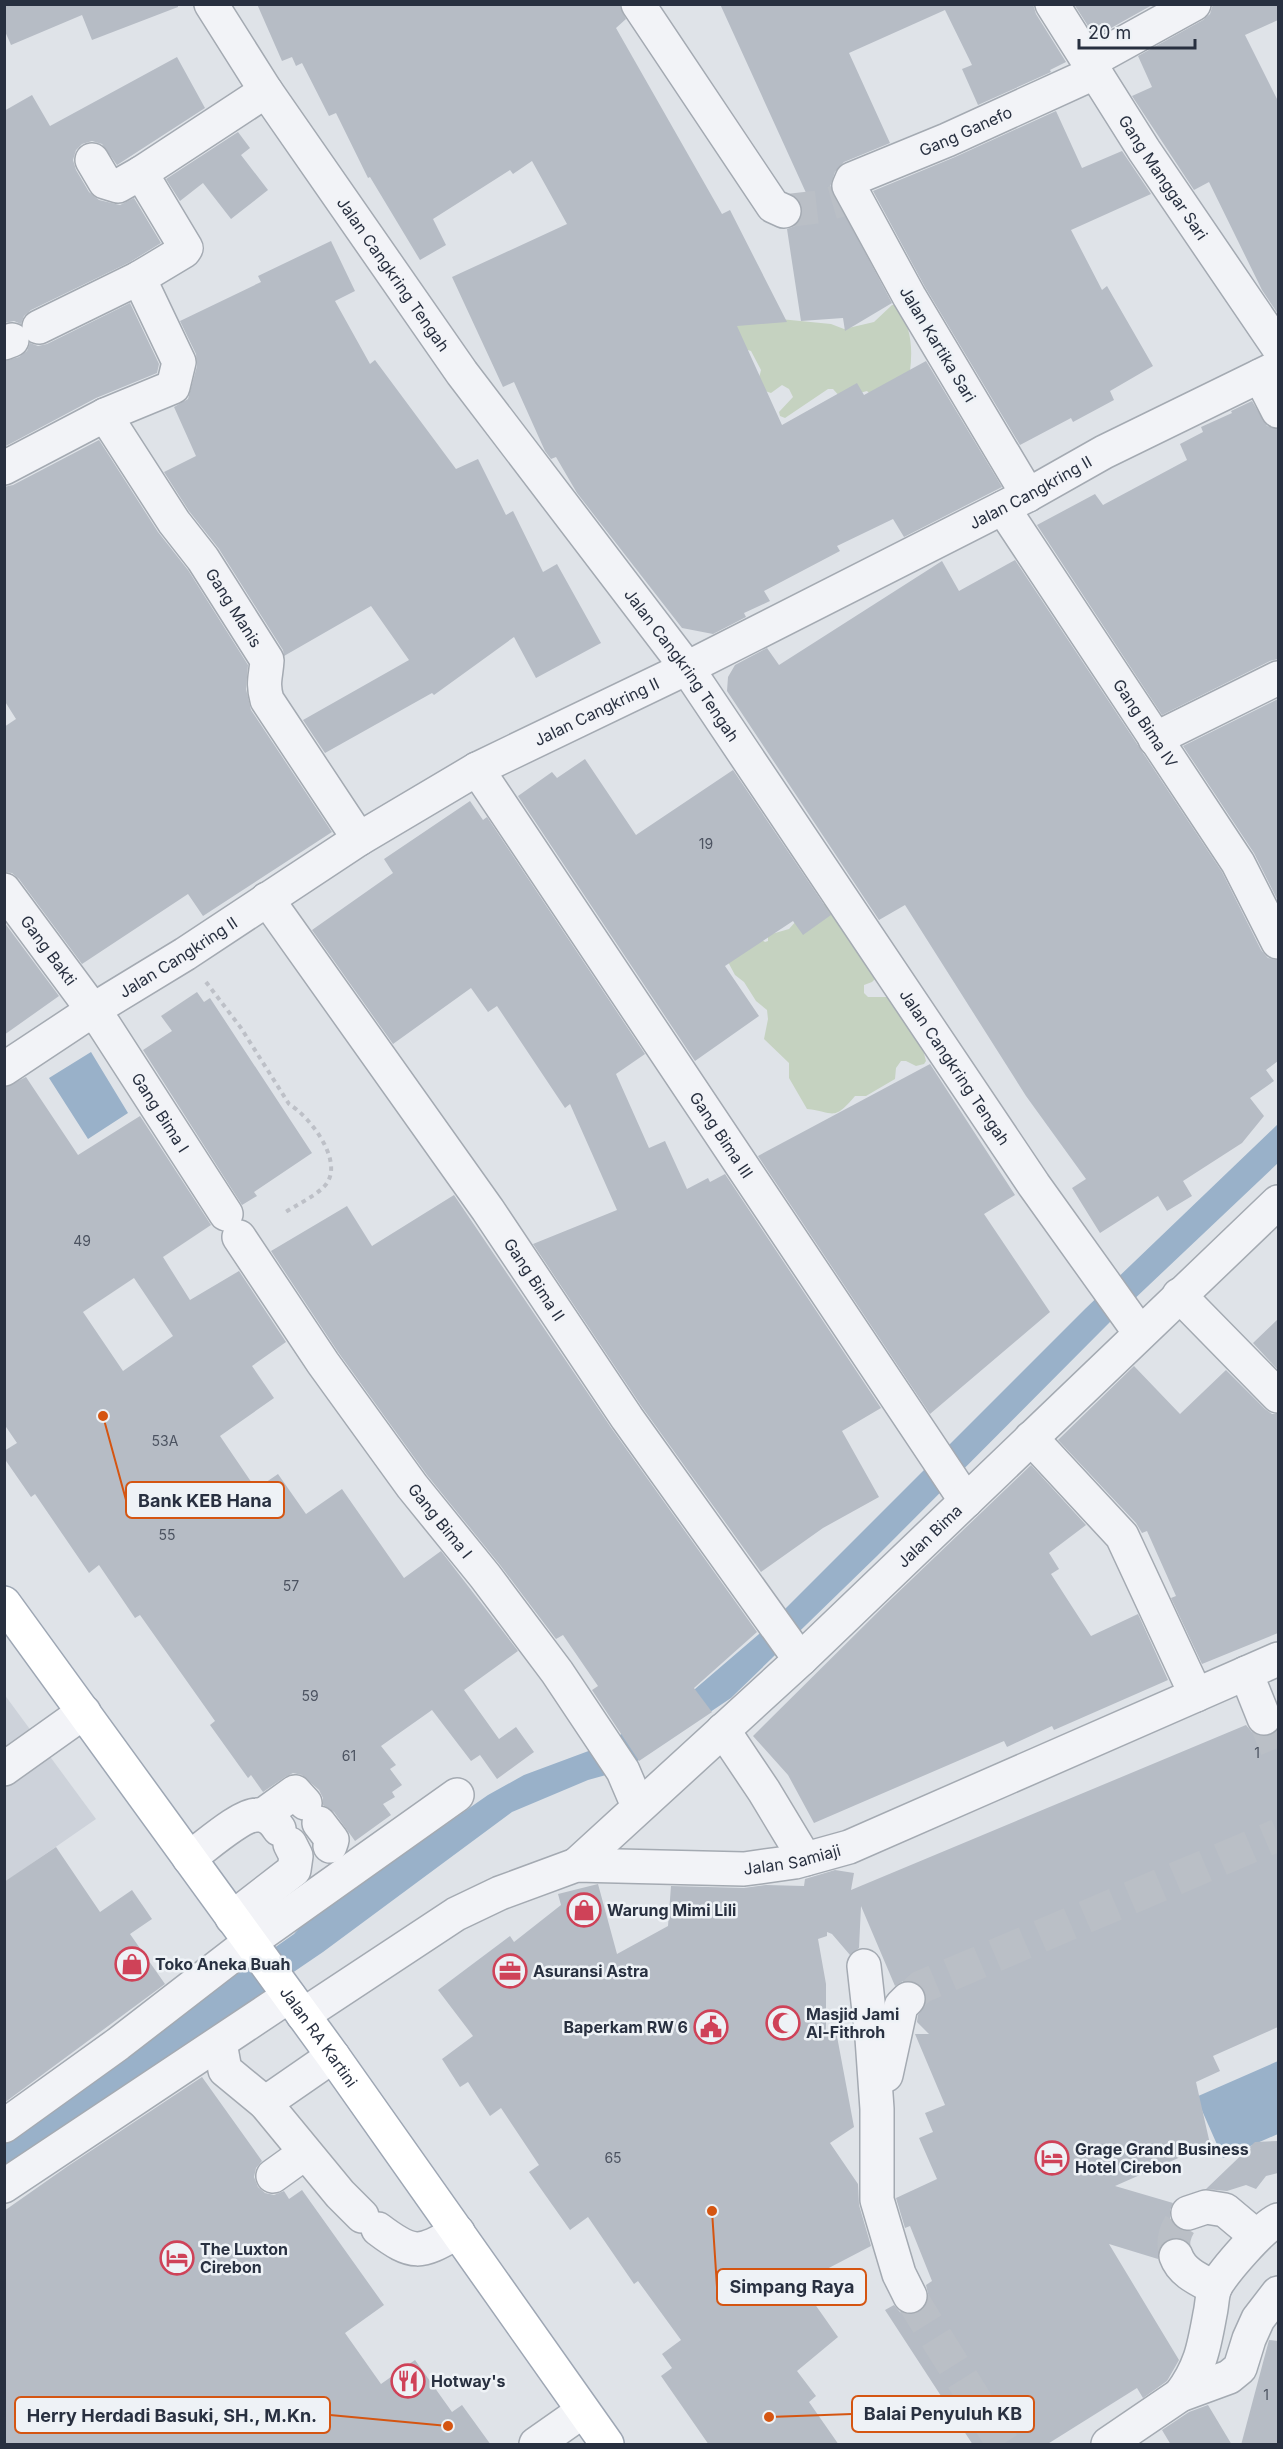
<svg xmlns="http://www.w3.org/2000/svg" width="1283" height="2449" viewBox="0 0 1283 2449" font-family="Inter,sans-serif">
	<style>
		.built { fill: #cdd2da }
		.green { fill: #c5d2c0 }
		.water { fill: #99b1c9 }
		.building { fill: #b6bcc5; fill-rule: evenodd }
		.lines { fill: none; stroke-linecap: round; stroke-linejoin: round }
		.minor-tunnel { stroke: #babfc6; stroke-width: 33; stroke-dasharray: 33 16; stroke-linecap: butt }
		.minor-casing { stroke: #a4aab2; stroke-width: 36 }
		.major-casing { stroke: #9ea7b4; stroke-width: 36 }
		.path { stroke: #bdc0c7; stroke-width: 4; stroke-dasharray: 4.5 4.5; stroke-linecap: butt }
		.minor { stroke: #f2f3f7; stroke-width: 33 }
		.major { stroke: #fff; stroke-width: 33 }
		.labels { text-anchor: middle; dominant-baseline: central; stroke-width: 5; stroke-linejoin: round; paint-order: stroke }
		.number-label { font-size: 14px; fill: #4c5361 }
		.street-label { font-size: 16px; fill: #283040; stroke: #eef2f6 }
		.poi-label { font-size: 16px; font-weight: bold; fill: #283040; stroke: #eef2f6; text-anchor: start }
		.leader { fill: none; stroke: #d55511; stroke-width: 2 }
		.callout-dot { fill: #d55511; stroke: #eef2f6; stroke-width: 2 }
		.callout { fill: #eef2f6; stroke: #d55511; stroke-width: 2 }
		.callout-label { font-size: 18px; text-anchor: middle; font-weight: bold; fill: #283040 }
	</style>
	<rect width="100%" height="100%" fill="#dfe3e8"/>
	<path class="built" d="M4 1694 96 1819 5 1882H4Z"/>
	<path class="green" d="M892 305H896C911 325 913 347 910 371L877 401 867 391 841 398 833 389H828L785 418 780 416 779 412 793 397 789 389 782 385 771 393 762 390 759 378 761 370 751 351 717 341 739 315 831 324 844 329 874 322Z
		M818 904H832L866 965 873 967 876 978 872 982 864 985V993L868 997H889L922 1046 926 1061 924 1064 916 1066 906 1061H901L896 1068 895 1079 866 1096H855C833 1122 835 1112 807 1109L789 1078V1063L764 1039 768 1019 767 1010 756 1001 744 982 735 975 727 960 756 936 765 942 768 941V935L789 929 797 920Z"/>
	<path class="water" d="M91 1052 128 1113 88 1139 49 1078Z
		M1278 1124V1163L1110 1322 878 1555 731 1698 624 1770 588 1780 512 1812 323 1952 5 2169V2138L294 1934 303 1924 488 1795 524 1775 602 1746 695 1689 765 1629 1085 1309Z
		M1278 2061V2134L1223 2158 1196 2097Z"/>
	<path class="building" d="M4 4H178V7L92 40 82 15 11 45 4 29Z
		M257 4H619L626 19 616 28 722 214 730 210 787 322 737 326 782 425 857 383 864 395 926 361 1002 487 904 537 893 519 837 546 840 551 764 591 770 601 744 613 746 617 713 634 682 628 577 493 556 457 551 459 545 451 514 382 503 387 452 277 567 224 532 161 513 174 510 170 433 219 446 245 420 260 370 177 368 178 336 113 329 116 302 63 296 66 292 57 282 61Z
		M720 4H1033L1036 14 1066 62 1050 70 1051 72 978 105 962 69 972 65 945 10 849 53 890 143 844 162 835 172 830 187 892 303 845 331 843 318 801 321 787 229 795 226 801 219 803 209 798 199 807 195Z
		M1074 4H1154L1095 37Z
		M1213 4H1278V20L1245 35 1278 101V314L1262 290 1209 182 1194 190 1132 96 1152 87 1138 56 1203 20 1210 14Z
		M177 57 205 108 117 165 102 144 92 141 82 144 76 150 73 160 76 170 89 192 99 200 120 205 134 198 161 243 130 262 31 310 24 316 21 324 14 321 4 323V111L32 95 50 126Z
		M1056 111 1082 168 1122 151 1151 194 1071 230 1102 290 1107 286 1153 366 1110 391 1114 400 1073 422 1071 418 1020 445 925 287 873 191 955 157Z
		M238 132 250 148 241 155 268 190 231 219 203 183 180 201 166 179Z
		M331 241 355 291 335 301 370 364 375 360 456 469 478 459 506 515 513 511 543 572 557 564 601 643 536 678 514 637 434 695 432 693 325 753 303 720 409 660 371 606 284 656 283 650 219 549 189 511 164 472 196 456 174 407 188 399 197 366 196 354 180 321 261 282 258 276Z
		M130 303 159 364 157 373 96 398 4 447V361L19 357 27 351 30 343 38 346 47 344Z
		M1252 401 1267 426 1278 429V659L1270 661 1162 715 1037 525 1095 494 1103 505 1187 460 1180 444 1203 432 1201 427 1232 413 1231 411Z
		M99 440 158 532 188 570 248 665 246 689 251 710 332 832 203 916 188 894 82 964 19 879 12 873 4 872V727L16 719 4 700V487L13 485Z
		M1015 560 1222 872 1261 950 1268 958 1278 960V1061L1266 1070 1274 1081 1250 1098 1264 1116 1242 1143 1183 1181 1192 1196 1167 1211 1158 1196 1100 1233 1072 1188 1086 1179 1026 1096 905 905 879 920 727 691 728 677 735 665 767 648 779 665 942 561 959 591Z
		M1278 699V901L1254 853 1183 746Z
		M585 759 636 835 733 770 831 915 803 935 793 921 725 966 759 1016 695 1061 518 796 552 772 557 778Z
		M470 801 483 820 487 817 645 1054 616 1074 649 1148 665 1141 687 1189 708 1178 710 1182 725 1174 881 1408 842 1431 879 1497 823 1528 761 1572 642 1407 533 1244 617 1210 570 1104 565 1108 497 1006 488 1012 471 988 393 1044 312 930 393 873 384 859Z
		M4 922 59 996 4 1035Z
		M197 992 204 1002 210 998 312 1153 254 1192 257 1196 242 1205 143 1050 172 1031 161 1016Z
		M930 1064 1015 1195 984 1214 1050 1312 930 1414 758 1156Z
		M26 1077 78 1155 140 1116 211 1225 163 1257 190 1300 239 1271 286 1342 252 1366 274 1398 220 1436 256 1489 278 1474 306 1514 342 1489 404 1578 441 1551 518 1651 464 1690 499 1739 516 1727 534 1752 497 1779 480 1755 471 1761 432 1710 381 1746 396 1765 390 1769 402 1785 392 1792 395 1797 383 1804 391 1815 355 1841 334 1812 323 1805V1798L319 1790 302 1775 293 1773 285 1777 263 1792 251 1775 248 1778 210 1725 215 1721 140 1615 135 1618 99 1565 89 1573 35 1494 31 1497 4 1458V1451L17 1443 4 1424V1088ZM134 1278 173 1336 123 1371 83 1312Z
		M454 1195 612 1429 757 1632 694 1688 712 1712 639 1761 592 1690 598 1686 563 1635 556 1639 500 1565 427 1475 338 1352 271 1251 347 1206 372 1246Z
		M1278 1319V1370L1253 1343Z
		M1134 1366 1180 1414 1226 1370 1265 1409 1272 1414H1278V1633L1202 1664 1171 1598 1176 1596 1147 1531 1142 1533 1136 1523 1058 1440Z
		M1031 1465 1086 1525 1049 1553 1059 1569 1051 1574 1091 1636 1138 1614 1168 1680 1054 1730 1052 1726 1007 1747 1004 1741 814 1823 788 1775 753 1736 887 1603Z
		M1246 1725 1252 1732 1261 1736H1270L1278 1730V2027L1213 2056 1220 2071 1196 2082 1210 2144 1115 2186 1173 2203 1170 2210V2219L1175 2227 1183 2231 1181 2238 1169 2239 1161 2245 1158 2259 1109 2244 1179 2360 1167 2381 1143 2398 1137 2388 1046 2445H973L885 2310 894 2305 900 2312 908 2315 918 2313 925 2307 929 2298 926 2285 932 2281 910 2226 905 2228 896 2198 937 2179 919 2138 933 2132 925 2113 945 2105 915 2034H929L917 2022 918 2015 926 2004V1994L921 1985 912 1981H903L895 1986 861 1906 859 1948 850 1955 832 1934 827 1932V1936L818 1939 826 1984V2031H836L854 2127 830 2143 858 2184 859 2205 871 2246 800 2283 838 2337 797 2371 816 2396 809 2402 839 2445H709L661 2376 672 2368 662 2354 681 2340 638 2281 634 2284 588 2217 570 2230 529 2172 539 2165 501 2108 490 2116 468 2082 460 2087 442 2059 473 2036 438 1990 510 1936 514 1942 561 1905 558 1894 598 1884 617 1954 668 1926 671 1886 744 1888 766 1885 804 1886 805 1879 835 1870 854 1873 851 1890Z
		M56 1847 100 1912 132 1890 152 1919 130 1934 165 1984 4 2103V1882Z
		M202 2077 262 2161 256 2168 254 2177 258 2187 265 2193 274 2195 284 2191 289 2199 302 2190 384 2305 345 2333 381 2384 415 2360 452 2412 462 2405 491 2445H4V2211L68 2166Z
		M1278 2141V2173L1266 2176 1256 2189 1246 2185 1227 2191 1206 2189 1255 2142Z
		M1269 2340 1278 2341V2445H1241Z
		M1208 2405 1232 2445H1171L1162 2430 1189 2412Z"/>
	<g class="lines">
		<path class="minor-tunnel" d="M784 211 818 207 846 199
			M1264 1718 1278 1752
			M908 1999 921 1987 1278 1835
			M1176 2256C1170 2238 1177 2227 1188 2213
			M910 2296 1003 2444"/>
		<g class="minor-casing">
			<g id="minor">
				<path id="s1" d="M211 4 266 91 462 373 687 668 1034 1185 1140 1333"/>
				<path d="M638 4 773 206 784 211"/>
				<path id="s2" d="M1052 4 1144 150 1278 347"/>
				<path d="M1089 62 1194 4"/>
				<path d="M92 160 105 182 118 186 141 173"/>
				<path d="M39 327 139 278 184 251 186 248 141 173 266 91"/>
				<path d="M4 343 12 340"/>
				<path d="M1260 376 1278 411"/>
				<path id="s3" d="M105 415 174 522 203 559 267 660C266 677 262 682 267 700L359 839"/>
				<path d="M4 468 105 415 173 387 179 362 139 278"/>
				<path id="s4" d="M1028 495 909 296 849 186 852 179 947 140 1096 72"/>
				<path id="s5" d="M1003 508 1238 863 1278 942"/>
				<path d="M1155 739 1278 678"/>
				<path id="s6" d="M477 769 966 1501"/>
				<path id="s7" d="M4 890 104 1025 226 1214"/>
				<path id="s8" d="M267 899 488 1210 627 1418 791 1647 801 1659"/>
				<path id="s9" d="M4 1069 93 1010 185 954 359 839 477 769 687 668 1028 495 1104 452 1278 367"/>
				<path id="s10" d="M239 1237 323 1363 412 1486 485 1576 557 1672 623 1771 638 1806"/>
				<path d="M1179 1295 1278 1396"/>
				<path d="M1031 1438 1122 1536 1196 1695"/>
				<path d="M1246 1673 1264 1718"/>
				<path d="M723 1730 764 1791 805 1859"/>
				<path d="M4 1769 84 1712"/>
				<path d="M263 1815 295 1792 305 1803"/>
				<path d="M319 1823 332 1840 330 1846"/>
				<path d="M189 1858C204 1848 240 1815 257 1815 267 1814 274 1821 279 1829"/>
				<path id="s11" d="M576 1865 801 1659 1278 1202"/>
				<path d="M232 1918 294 1870 296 1856 290 1844"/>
				<path d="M864 1966 872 2038 877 2109V2200L899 2274 910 2296"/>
				<path id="s12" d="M303 2015 456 1914 500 1893 576 1865 744 1869 795 1862 849 1847 1278 1659"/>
				<path d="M220 2043 225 2070 265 2103 340 2194 362 2216"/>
				<path d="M886 2075 901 2006 908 1999"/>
				<path d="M265 2103 333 2056"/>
				<path d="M4 2126 118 2044 250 1942 457 1795"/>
				<path d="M273 2176 305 2153"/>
				<path d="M4 2186 289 1996"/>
				<path d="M1188 2213 1206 2207 1225 2210 1256 2236"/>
				<path d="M378 2229C415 2257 420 2253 458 2232"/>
				<path d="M1176 2256C1182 2273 1200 2280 1215 2288"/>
				<path d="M1180 2395C1201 2367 1204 2347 1210 2314 1212 2306 1212 2294 1215 2287 1225 2270 1261 2228 1278 2220"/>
				<path d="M536 2444 583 2411"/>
				<path d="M1108 2444 1180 2395 1229 2377 1240 2368 1249 2339 1258 2319 1278 2293"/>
			</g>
		</g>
		<g class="major-casing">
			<g id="major">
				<path id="s13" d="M4 1603 333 2056 607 2444"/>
			</g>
		</g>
		<path class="path" d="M206 982 241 1028 289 1104C309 1116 343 1159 327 1183 321 1193 295 1206 284 1213"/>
		<use href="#minor" class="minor"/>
		<use href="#major" class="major"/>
	</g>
	<defs>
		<g id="shop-ring" transform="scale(1.725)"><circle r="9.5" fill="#eef2f6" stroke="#cf4258" stroke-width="1.5"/><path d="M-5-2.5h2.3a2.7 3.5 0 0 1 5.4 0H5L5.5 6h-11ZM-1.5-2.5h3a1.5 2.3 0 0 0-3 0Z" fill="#cf4258"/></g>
		<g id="office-ring" transform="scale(1.725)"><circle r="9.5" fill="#eef2f6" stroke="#cf4258" stroke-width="1.5"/><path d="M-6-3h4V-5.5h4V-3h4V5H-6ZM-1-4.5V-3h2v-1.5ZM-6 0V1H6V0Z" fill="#cf4258"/></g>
		<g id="mosque-ring" transform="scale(1.725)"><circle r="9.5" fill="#eef2f6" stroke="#cf4258" stroke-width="1.5"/><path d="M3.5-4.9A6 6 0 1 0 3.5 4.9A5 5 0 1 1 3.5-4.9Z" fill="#cf4258"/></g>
		<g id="civic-ring" transform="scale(1.725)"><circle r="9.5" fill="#eef2f6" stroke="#cf4258" stroke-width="1.5"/><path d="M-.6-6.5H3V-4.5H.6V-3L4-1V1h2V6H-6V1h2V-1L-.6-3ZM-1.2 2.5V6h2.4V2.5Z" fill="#cf4258"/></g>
		<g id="hotel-ring" transform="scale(1.725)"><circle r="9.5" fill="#eef2f6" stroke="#cf4258" stroke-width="1.5"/><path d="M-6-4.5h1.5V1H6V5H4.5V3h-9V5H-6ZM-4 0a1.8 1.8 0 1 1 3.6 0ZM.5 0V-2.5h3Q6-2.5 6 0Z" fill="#cf4258"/></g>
		<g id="restaurant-ring" transform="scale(1.725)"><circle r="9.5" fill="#eef2f6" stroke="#cf4258" stroke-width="1.5"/><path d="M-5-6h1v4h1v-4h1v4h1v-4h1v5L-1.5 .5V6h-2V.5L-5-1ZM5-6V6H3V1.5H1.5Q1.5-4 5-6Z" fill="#cf4258"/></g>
	</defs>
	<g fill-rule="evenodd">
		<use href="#shop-ring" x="584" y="1910"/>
		<use href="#shop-ring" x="132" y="1964"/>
		<use href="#office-ring" x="510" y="1971"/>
		<use href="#mosque-ring" x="783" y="2023"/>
		<use href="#civic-ring" x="711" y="2027"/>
		<use href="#hotel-ring" x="1052" y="2158"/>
		<use href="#hotel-ring" x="177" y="2258"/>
		<use href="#restaurant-ring" x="408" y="2381"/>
	</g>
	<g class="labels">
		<g class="number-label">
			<text x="706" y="843">19</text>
			<text x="82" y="1240">49</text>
			<text x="165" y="1440">53A</text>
			<text x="167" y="1534">55</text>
			<text x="291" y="1585">57</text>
			<text x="310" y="1695">59</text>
			<text x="1257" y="1752">1</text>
			<text x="349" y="1755">61</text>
			<text x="613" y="2157">65</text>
			<text x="1266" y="2394">1</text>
		</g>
		<g class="street-label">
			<text stroke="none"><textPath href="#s4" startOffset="488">Gang Ganefo</textPath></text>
			<text stroke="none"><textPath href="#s2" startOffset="206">Gang Manggar Sari</textPath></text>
			<text stroke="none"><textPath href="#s1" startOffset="326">Jalan Cangkring Tengah</textPath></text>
			<text transform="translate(938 344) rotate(59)">Jalan Kartika Sari</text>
			<text stroke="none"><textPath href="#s9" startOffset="1179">Jalan Cangkring II</textPath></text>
			<text stroke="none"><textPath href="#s3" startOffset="232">Gang Manis</textPath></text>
			<text stroke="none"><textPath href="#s1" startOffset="812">Jalan Cangkring Tengah</textPath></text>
			<text stroke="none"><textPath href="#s9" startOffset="693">Jalan Cangkring II</textPath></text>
			<text stroke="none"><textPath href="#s5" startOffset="258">Gang Bima IV</textPath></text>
			<text stroke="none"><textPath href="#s7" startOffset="75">Gang Bakti</textPath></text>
			<text stroke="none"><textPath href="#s9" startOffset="207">Jalan Cangkring II</textPath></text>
			<text stroke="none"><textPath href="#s1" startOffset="1298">Jalan Cangkring Tengah</textPath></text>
			<text stroke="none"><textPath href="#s7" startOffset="272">Gang Bima I</textPath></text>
			<text stroke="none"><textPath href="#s6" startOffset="440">Gang Bima III</textPath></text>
			<text stroke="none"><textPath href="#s8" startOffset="465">Gang Bima II</textPath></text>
			<text stroke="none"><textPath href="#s10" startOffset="348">Gang Bima I</textPath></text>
			<text stroke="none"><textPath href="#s11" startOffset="483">Jalan Bima</textPath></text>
			<text stroke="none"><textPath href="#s12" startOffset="530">Jalan Samiaji</textPath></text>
			<text stroke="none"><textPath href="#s13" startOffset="536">Jalan RA Kartini</textPath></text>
		</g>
		<g class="poi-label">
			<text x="607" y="1910">Warung Mimi Lili</text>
			<text x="155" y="1964">Toko Aneka Buah</text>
			<text x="533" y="1971">Asuransi Astra</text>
			<text x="806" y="2014">Masjid Jami<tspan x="806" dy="18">Al-Fithroh</tspan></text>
			<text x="688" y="2027" text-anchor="end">Baperkam RW 6</text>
			<text x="1075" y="2149">Grage Grand Business<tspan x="1075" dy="18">Hotel Cirebon</tspan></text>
			<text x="200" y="2249">The Luxton<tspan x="200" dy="18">Cirebon</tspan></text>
			<text x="431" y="2381">Hotway's</text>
		</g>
	</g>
	<path class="leader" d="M103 1416L126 1500M712 2211L717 2287M769 2417L852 2414M448 2426L330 2415"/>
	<g class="callout-dot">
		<circle cx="103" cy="1416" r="6"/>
		<circle cx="712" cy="2211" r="6"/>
		<circle cx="769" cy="2417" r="6"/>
		<circle cx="448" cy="2426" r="6"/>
	</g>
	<g class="callout">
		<rect x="126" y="1482" width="158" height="36" rx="6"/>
		<rect x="717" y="2269" width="149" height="36" rx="6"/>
		<rect x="852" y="2396" width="182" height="36" rx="6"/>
		<rect x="15" y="2397" width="315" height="36" rx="6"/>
	</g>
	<g class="callout-label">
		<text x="205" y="1507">Bank KEB Hana</text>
		<text x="792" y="2293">Simpang Raya</text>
		<text x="943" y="2420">Balai Penyuluh KB</text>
		<text x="172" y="2422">Herry Herdadi Basuki, SH., M.Kn.</text>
	</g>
	<rect width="1283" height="2449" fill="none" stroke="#283040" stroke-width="12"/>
	<path d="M1079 39v9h116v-9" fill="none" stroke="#283040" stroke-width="3"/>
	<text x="1088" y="39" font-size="18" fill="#283040" stroke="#eef2f6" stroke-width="4.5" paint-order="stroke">20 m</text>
</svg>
